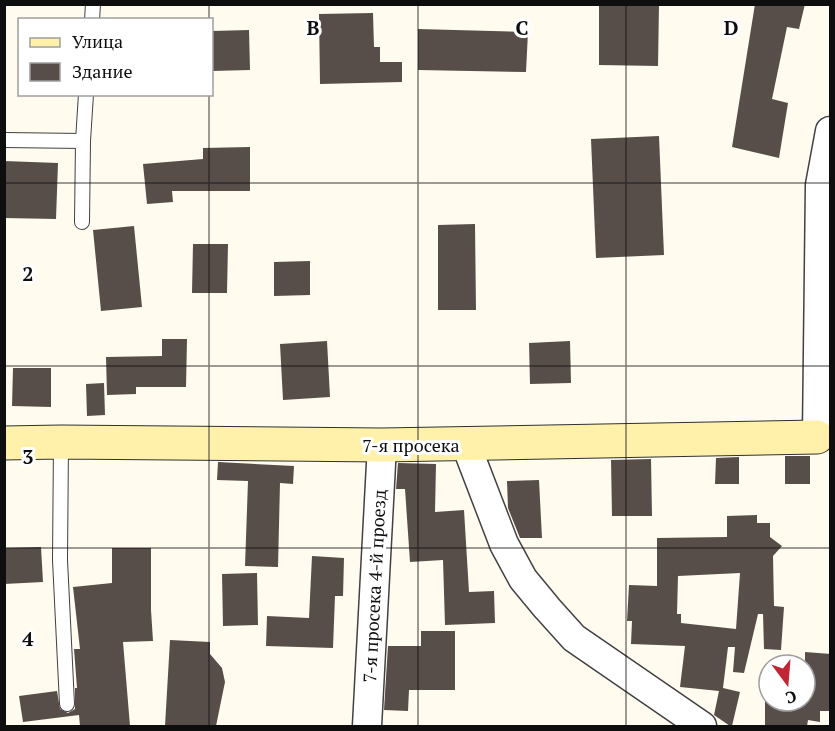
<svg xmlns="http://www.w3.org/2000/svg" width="835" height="731" viewBox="0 0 835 731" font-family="'PT Serif',serif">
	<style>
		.building { fill: #574e4a; fill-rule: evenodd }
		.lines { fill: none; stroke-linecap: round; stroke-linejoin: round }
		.lane-casing { stroke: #414141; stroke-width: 16 }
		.street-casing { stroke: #414141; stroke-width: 31 }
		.secondary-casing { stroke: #303030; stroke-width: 35 }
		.lane { stroke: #fff; stroke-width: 14 }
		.street { stroke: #fff; stroke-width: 28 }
		.secondary { stroke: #fff1aa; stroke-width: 33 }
		.grid { fill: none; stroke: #0e0e0e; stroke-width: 1.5; stroke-opacity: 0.55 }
		.labels { text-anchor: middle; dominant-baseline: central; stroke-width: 6; stroke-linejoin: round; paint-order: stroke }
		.street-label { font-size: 18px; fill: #0e0e0e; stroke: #fff }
		.grid-label { font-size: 20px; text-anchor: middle; font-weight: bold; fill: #0e0e0e; stroke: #fff; stroke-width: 6; stroke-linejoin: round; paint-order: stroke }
	</style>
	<rect width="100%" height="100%" fill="#fffbef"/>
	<path class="building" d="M599 4H659L658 66 599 65Z
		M755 4H805L799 29 787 27 772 99 788 103 779 158 732 147Z
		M373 13 374 47H380V62H402V82L320 84 319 14Z
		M418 29 528 32 526 72 418 70Z
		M249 30 250 70 212 71V31Z
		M659 136 664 255 596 258 591 139Z
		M250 147V191H172L173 202 147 204 143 164 203 159V148Z
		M4 161 58 163 56 219 4 218Z
		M475 224 476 310H438V225Z
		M134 226 142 307 101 311 93 230Z
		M193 244H228L227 293H192Z
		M310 261V295L274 296V262Z
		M162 339H187L186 387H136V394L107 395 106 357 162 356Z
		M327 341 330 397 283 400 280 344Z
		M570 341 571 383 530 384 529 343Z
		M13 368H51V407L12 406Z
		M104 383 105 415 87 416 86 384Z
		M785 456H810V484H785Z
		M739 457V484H715L716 458Z
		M651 459 652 516H612L611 460Z
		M218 462 294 466 293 484 280 483 278 567 245 566 248 481 217 480Z
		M398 463 436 464 435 512 464 510 469 592 494 591 495 623 445 625 443 560 410 562 405 489H396Z
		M539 480 542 538H520L508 508 507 481Z
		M757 515V523H770V537L782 546 773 556 774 606 784 607 781 650 764 649 763 614H758L744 673 733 672 735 647H728L723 688 740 692 732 726H730L714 715 719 691 680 687 685 646 631 644 632 621H627L629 585 657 586V538L727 537V516ZM740 573 736 629 681 623V614H677L678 576Z
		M41 547 43 582 4 584V548Z
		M112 548H151V610L153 641 123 642 130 726H80L79 715 23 722 19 696 57 691 60 709 68 713 75 709V688H77L74 649H80L73 587 112 583Z
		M312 556 344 558 343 596H335L333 648 266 646 267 616 309 618Z
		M257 573 258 625 223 626 222 574Z
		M421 631H455V690H409L408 711 384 710 388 646H421Z
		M170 640 210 642V654L222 668 225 682 216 726H165Z
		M805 652 831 654V711H820V722L808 720 807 726H765V701H805Z"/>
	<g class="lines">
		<g class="lane-casing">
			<path id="lane" d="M92 20 93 4
				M4 140 83 141 82 222
				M83 141 86 94
				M61 442 60 560 67 704"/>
		</g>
		<g class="street-casing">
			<path id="street" d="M817 437 820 185 830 131
				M466 445 504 544 523 579 547 608 574 638 702 726
				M367 726 382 445"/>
		</g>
		<g class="secondary-casing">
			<path id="secondary" d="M4 443 61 442 382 445 817 437"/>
		</g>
		<use href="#lane" class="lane"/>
		<use href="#street" class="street"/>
		<use href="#secondary" class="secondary"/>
	</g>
	<path class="grid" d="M209 4V20M418 4V726M626 4V726M209 94V726M4 183H830M4 366H830M4 548H830"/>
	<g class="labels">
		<g class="street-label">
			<text x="411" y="445">7-я просека</text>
			<text transform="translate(374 586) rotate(-87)">7-я просека 4-й проезд</text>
		</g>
	</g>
	<g class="grid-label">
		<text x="313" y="35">B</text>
		<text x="522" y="35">C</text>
		<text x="731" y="35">D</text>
		<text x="28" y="281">2</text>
		<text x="28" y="464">3</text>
		<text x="28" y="646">4</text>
	</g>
	<rect width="835" height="731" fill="none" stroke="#0e0e0e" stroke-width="12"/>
	<rect x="18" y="18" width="195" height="78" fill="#ffffff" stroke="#9f9f9f" stroke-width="1.5"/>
	<rect x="30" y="38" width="30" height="9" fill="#fff1aa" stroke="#9f9f9f" stroke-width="1.5"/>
	<text x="72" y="48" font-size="18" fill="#0e0e0e">Улица</text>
	<rect x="30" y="63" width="30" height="18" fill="#574e4a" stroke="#9f9f9f" stroke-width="1.5"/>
	<text x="72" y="78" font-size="18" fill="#0e0e0e">Здание</text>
	<g transform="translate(787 683) rotate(164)"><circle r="28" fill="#ffffff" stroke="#9f9f9f" stroke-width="1.5"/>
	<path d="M0-4.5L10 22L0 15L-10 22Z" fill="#bf2534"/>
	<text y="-9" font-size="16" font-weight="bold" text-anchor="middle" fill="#0e0e0e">С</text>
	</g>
</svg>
